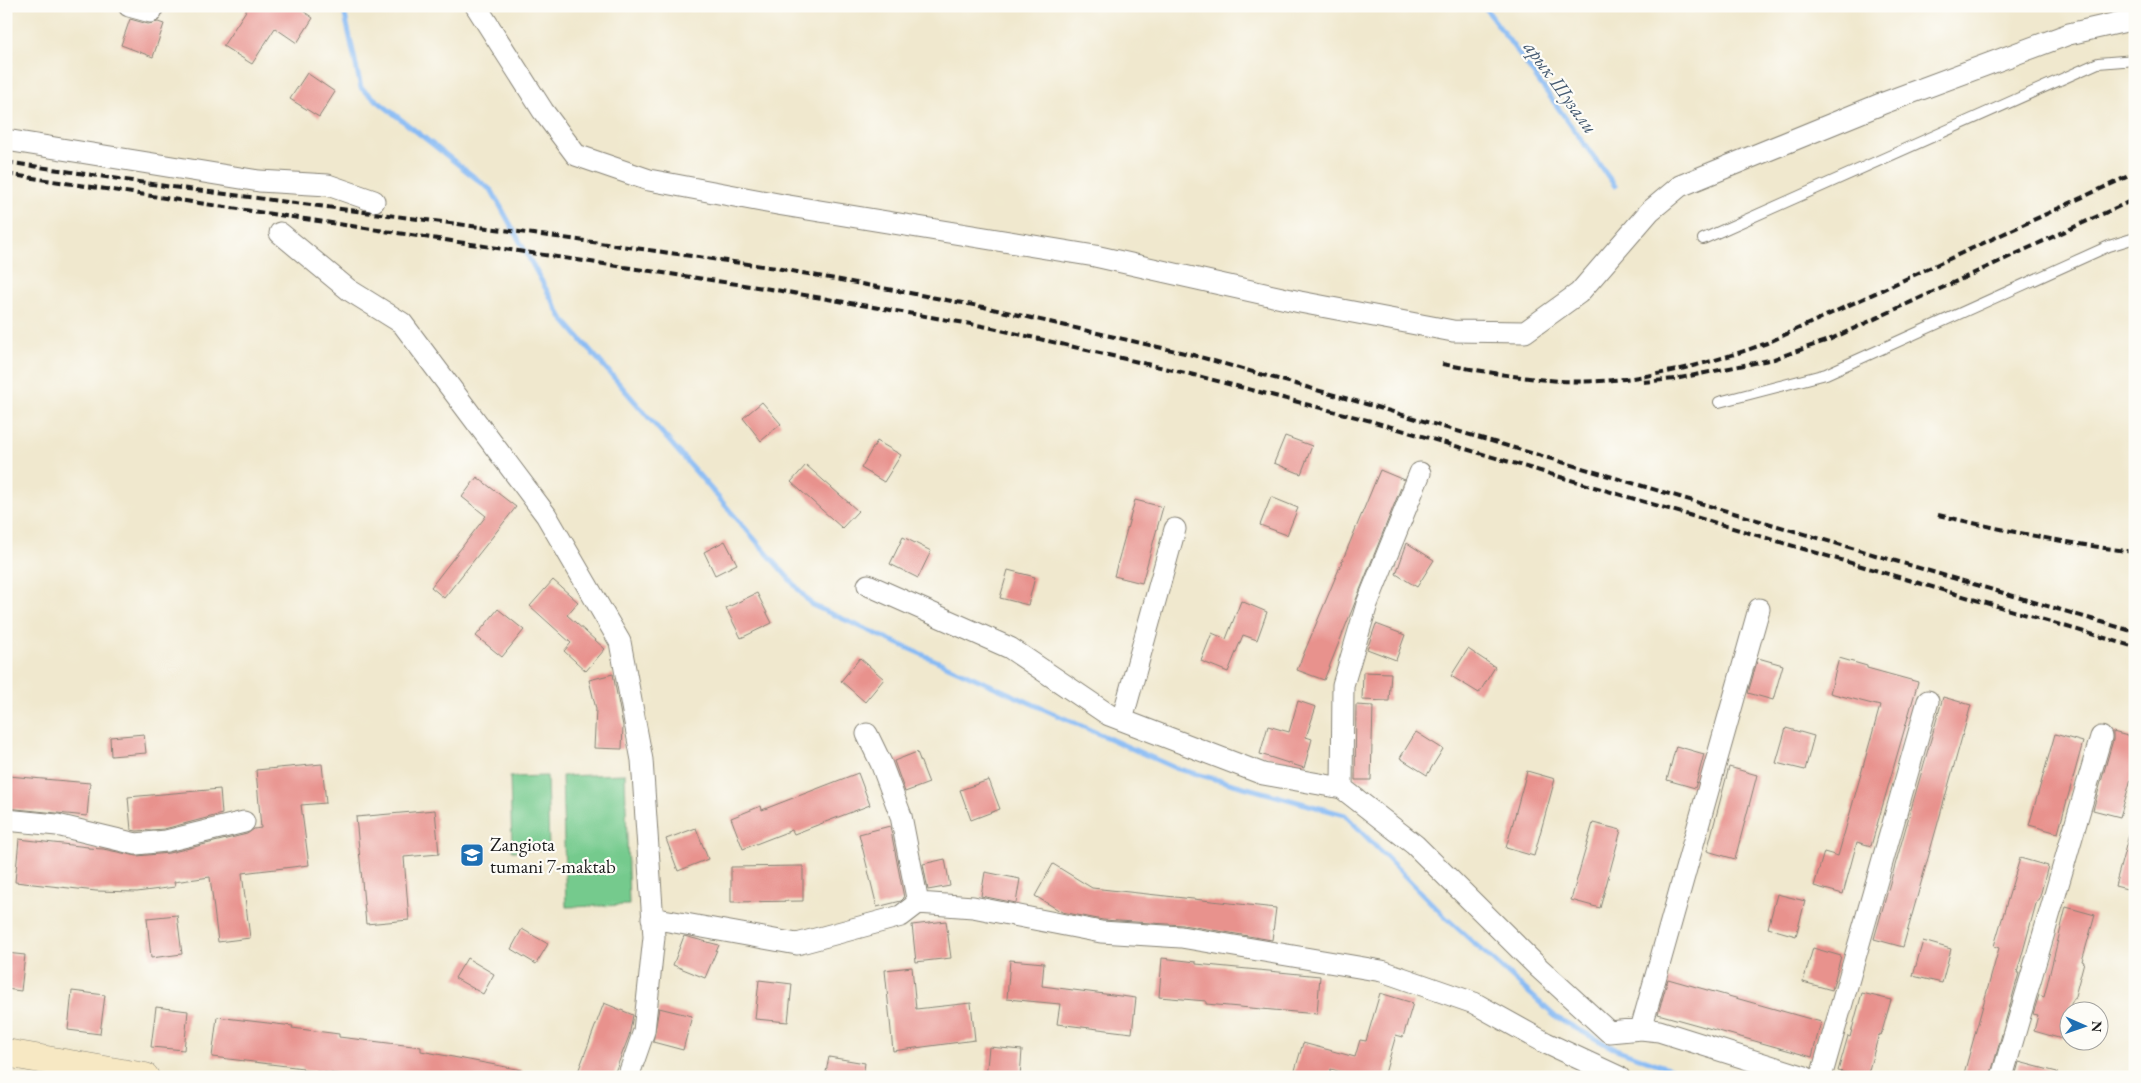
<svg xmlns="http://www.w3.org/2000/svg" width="2141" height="1083" viewBox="0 0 2141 1083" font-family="'EB Garamond',serif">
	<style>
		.green { fill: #75ca8d; stroke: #487354 }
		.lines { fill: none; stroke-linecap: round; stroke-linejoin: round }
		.stream { stroke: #86baf4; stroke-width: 5 }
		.building { fill: #e8928d }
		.service-casing { stroke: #868275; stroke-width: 12 }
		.minor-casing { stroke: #868275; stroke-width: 23 }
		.secondary-casing { stroke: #868275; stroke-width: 29 }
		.service { stroke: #fff; stroke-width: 10 }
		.minor { stroke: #fff; stroke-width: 21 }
		.secondary { stroke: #f7e8c3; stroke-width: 28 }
		.rail { stroke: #1c1c1c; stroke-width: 4; stroke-dasharray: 8 4; stroke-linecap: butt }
		.labels { text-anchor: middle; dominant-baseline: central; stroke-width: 4.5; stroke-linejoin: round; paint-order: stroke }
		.poi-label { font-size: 19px; fill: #1c1c1c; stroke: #fdfcf7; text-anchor: start }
		.water-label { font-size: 20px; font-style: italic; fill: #465b72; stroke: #fdfcf7 }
	</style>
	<rect width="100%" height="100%" fill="#fdfcf7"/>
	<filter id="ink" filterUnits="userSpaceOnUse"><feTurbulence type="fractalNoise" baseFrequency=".02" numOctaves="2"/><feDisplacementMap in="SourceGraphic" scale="10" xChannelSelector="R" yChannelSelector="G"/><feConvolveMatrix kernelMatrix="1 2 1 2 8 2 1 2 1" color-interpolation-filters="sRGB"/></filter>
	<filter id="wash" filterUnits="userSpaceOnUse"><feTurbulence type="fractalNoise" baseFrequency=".0096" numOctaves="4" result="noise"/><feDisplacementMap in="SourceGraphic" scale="20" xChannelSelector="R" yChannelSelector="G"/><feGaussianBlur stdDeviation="1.12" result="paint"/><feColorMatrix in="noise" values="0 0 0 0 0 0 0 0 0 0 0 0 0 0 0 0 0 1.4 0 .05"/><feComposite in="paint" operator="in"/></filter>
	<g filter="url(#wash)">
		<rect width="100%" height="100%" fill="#f0e8ce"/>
		<path class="green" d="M625 774 629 905 566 907 562 776Z
			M547 776 549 850 512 851 510 777Z"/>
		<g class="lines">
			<path class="stream" d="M343 6 361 88 492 191 562 318 812 605 1175 768 1345 815 1444 916 1557 1018 1613 1048 1693 1077
				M1484 6 1615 186"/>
		</g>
		<g id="blocks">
			<path class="building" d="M249 6H296L313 18 297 43 275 28 252 64 223 46Z
				M130 19 148 24 158 22 164 24 153 57 121 45Z
				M307 73 335 92 319 117 290 99Z
				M762 402 781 424 761 441 743 418Z
				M1285 436 1312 446 1301 474 1274 463Z
				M877 441 901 455 884 482 861 468Z
				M806 465 858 511 842 528 791 482Z
				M1380 470 1404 480 1324 680 1297 670Z
				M477 477 516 507 444 598 431 587 486 516 462 497Z
				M1271 497 1298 508 1287 535 1260 525Z
				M1135 500 1163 507 1142 583 1114 576Z
				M903 537 931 551 918 578 890 564Z
				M725 541 737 564 715 575 704 552Z
				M1407 543 1434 560 1417 587 1396 574Z
				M1008 570 1035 577 1028 605 1000 598Z
				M553 580 578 602 567 615 605 649 586 671 564 651 571 643 530 606Z
				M757 593 772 623 741 638 726 608Z
				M1241 601 1267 612 1257 640 1243 635 1228 672 1201 661 1212 633 1226 639Z
				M498 609 524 630 502 657 476 636Z
				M1376 624 1405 635 1396 660 1367 649Z
				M1468 649 1495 667 1479 693 1451 676Z
				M860 658 884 679 865 702 841 681Z
				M1758 658 1783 665 1773 700 1748 693Z
				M1839 658 1867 666V668L1918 682 1871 846 1857 842 1843 894 1814 886 1824 852 1838 856 1880 706 1830 693Z
				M1363 672 1391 673 1389 701 1362 700Z
				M613 674 623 726 622 749 594 748 596 709 589 680Z
				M1943 697 1971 705 1903 947 1874 939Z
				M1298 701 1316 707 1306 737 1312 739 1304 768 1260 754 1268 726 1289 732Z
				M1356 705 1373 706 1371 780H1355Z
				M1786 728 1814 736 1805 770 1776 763Z
				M1416 732 1443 749 1427 775 1400 758Z
				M2113 732 2135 738V765L2120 817 2093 810 2113 740Z
				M144 734 146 753 111 756 110 737Z
				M2055 734 2083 742 2058 833 2029 825Z
				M1676 746 1704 754 1695 788 1667 780Z
				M917 752 929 783 905 792 894 761Z
				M322 764 326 803 301 805 309 865 242 873 250 938 218 942 210 877 174 882 175 887 137 892 96 891 15 882 19 839 88 847V848L103 849 137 856 169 853 247 834 254 829 261 828 256 770Z
				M1729 767 1757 775 1735 859 1707 851Z
				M1527 771 1555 779 1534 856 1506 848Z
				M858 773 870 805 794 834 792 830 743 849 731 818 761 806 762 810Z
				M8 776 90 783 87 816 6 808Z
				M989 780 1000 809 971 820 960 790Z
				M220 789 222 814 164 829 137 831 131 830 128 797Z
				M435 810 439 854 404 857 409 920 366 924 356 817Z
				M1593 823 1621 830 1600 908 1571 900Z
				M890 826 904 898 901 901 877 907 859 834Z
				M696 828 708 859 678 871 666 839Z
				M2130 831H2135V891L2115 886Z
				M2020 858 2048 866 2039 900H2037L2017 973H2019L1990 1077H1963L1999 948 1994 946Z
				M945 859 950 886 928 890 923 864Z
				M1053 864 1092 888 1276 908 1272 940 1183 925 1103 920 1062 912 1035 896Z
				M803 866V901L731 902V867Z
				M985 872 1020 879 1016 903 981 896Z
				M1777 894 1805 901 1796 936 1768 928Z
				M2066 907 2095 915 2082 961 2084 962 2075 996 2068 1010 2062 1039 2034 1031 2038 1015 2033 1014 2039 995 2044 997Z
				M177 915 182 954 151 958 147 918Z
				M946 921 951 958 916 962 912 925Z
				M522 929 548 944 536 964 511 949Z
				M684 936 719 945 705 978 673 965Z
				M1923 941 1951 949 1942 983 1913 976Z
				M1813 948 1841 956 1832 990 1803 982Z
				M6 953 25 955 21 991 6 989Z
				M467 958 494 974 483 994 455 978Z
				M1162 958 1196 962V964L1320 976 1317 1014 1206 1004V1001L1159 997Z
				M1010 960 1044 963 1042 986 1136 998 1132 1033 1057 1024 1060 1004 1007 999Z
				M912 967 916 1009 971 1003 975 1040 893 1051 885 970Z
				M1668 979 1821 1022 1812 1057 1658 1014Z
				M759 980 792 984 788 1022 755 1019Z
				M72 991 105 995 100 1034 68 1030Z
				M1380 993 1413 1003 1403 1037 1396 1035 1384 1077H1358L1331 1069 1329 1077H1293L1303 1043 1355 1057 1360 1040 1366 1041Z
				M1862 993 1891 1000 1881 1035 1879 1034 1867 1077 1838 1071 1848 1036 1850 1037Z
				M604 1003 633 1015 629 1036 613 1077H576Z
				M156 1007 188 1011 184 1050 151 1047Z
				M659 1008 692 1016 683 1050 653 1042Z
				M217 1017 293 1026 292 1028 339 1034V1037L421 1047V1051L522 1070 521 1077H347V1075L302 1070 303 1068 212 1057Z
				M989 1047 1022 1050 1020 1077H986Z
				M829 1057 865 1063 863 1077H825Z
				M2019 1062 2057 1072V1077H2015Z"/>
		</g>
	</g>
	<g filter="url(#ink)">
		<use href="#blocks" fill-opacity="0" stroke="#868275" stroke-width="1"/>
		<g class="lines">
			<g class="service-casing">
				<path id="service" d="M1703 239 2098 63 2135 60
					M1719 402 1826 374 2109 246 2135 238"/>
			</g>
			<g class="minor-casing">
				<path id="minor" d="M129 6 151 12
					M476 6 543 111 576 155 649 180 783 205 1095 256 1300 302 1453 331 1525 332 1579 293 1650 211 1680 186 1881 104 2069 34 2135 19
					M6 140 259 181 328 185 374 201
					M280 233 349 290 402 323 546 515 620 642 642 760 654 937 644 1031 628 1077
					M868 585 1010 648 1109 715 1263 774 1342 788 1415 845 1539 968 1609 1032 1641 1029 1659 1031 1805 1077
					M1122 720 1175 529
					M867 734 881 763 901 816 918 903
					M1342 788 1343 685 1367 604 1420 473
					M6 820 57 825 136 844 166 841 244 822
					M652 918 797 944 901 916 918 903 973 907 1101 932 1181 937 1382 971 1474 1003 1546 1043 1619 1077
					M1641 1029 1759 609
					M1821 1077 1928 701
					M2002 1077 2101 737"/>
			</g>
			<g class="secondary-casing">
				<path id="secondary" d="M6 1053 145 1077"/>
			</g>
			<use href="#service" class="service"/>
			<use href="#minor" class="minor"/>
			<use href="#secondary" class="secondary"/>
			<path class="rail" d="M6 162 172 187 557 237 776 268 984 307 1193 355 1366 404 2135 632
				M6 174 770 289 988 327 1194 375 1371 421 2135 647
				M1442 364C1494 373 1547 384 1600 381 1657 378 1714 362 1767 343L2135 173
				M1643 382 1675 379 1774 359 1831 339 2135 199
				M1938 515C2003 530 2068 544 2135 552"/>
		</g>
	</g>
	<defs>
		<g id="school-square" transform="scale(1.25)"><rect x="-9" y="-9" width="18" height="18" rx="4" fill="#1f6fb2" stroke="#fdfcf7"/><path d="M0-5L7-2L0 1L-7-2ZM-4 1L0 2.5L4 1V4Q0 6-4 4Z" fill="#fff"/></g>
	</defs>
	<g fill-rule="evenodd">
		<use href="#school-square" x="472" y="855"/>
	</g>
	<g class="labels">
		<g class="poi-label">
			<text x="490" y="844">Zangiota<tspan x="490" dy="22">tumani 7-maktab</tspan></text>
		</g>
		<g class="water-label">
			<text transform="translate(1561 87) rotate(54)">арык Шузали</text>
		</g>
	</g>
	<rect width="2141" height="1083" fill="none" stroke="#fdfcf7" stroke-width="25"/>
	<g transform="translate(2084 1026) rotate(92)"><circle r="24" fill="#fdfcf7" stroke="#a3a29f"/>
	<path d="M0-4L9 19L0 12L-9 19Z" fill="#1f6fb2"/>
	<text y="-8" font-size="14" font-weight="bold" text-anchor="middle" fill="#1c1c1c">N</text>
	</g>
</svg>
